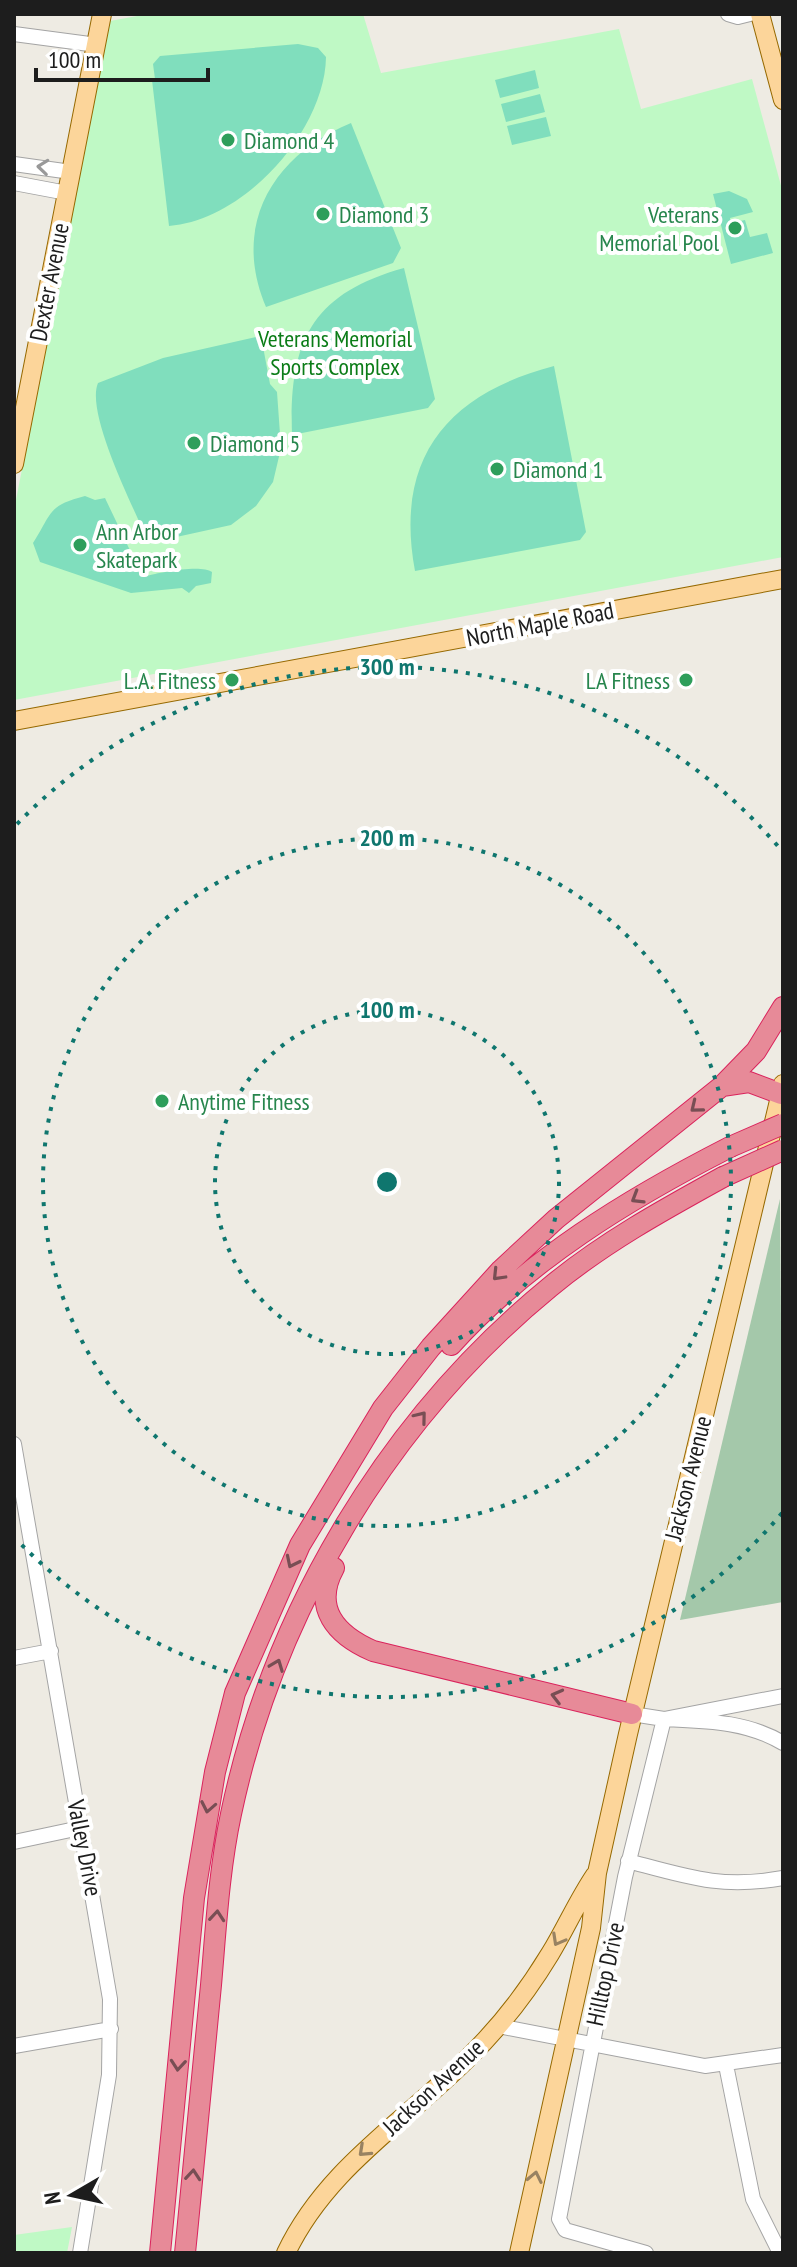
<svg xmlns="http://www.w3.org/2000/svg" width="797" height="2267" viewBox="0 0 797 2267" font-family="'PT Sans Narrow',sans-serif">
	<style>
		.cemetery { fill: #a4c8aa }
		.park { fill: #bff9c5 }
		.pitch { fill: #80debd }
		.lines { fill: none; stroke-linecap: round; stroke-linejoin: round }
		.minor-casing { stroke: #a4a4a4; stroke-width: 16 }
		.major-casing { stroke: #966900; stroke-width: 20 }
		.highway-casing { stroke: #da235c; stroke-width: 22 }
		.minor { stroke: #fff; stroke-width: 14 }
		.major { stroke: #fcd59a; stroke-width: 18 }
		.highway { stroke: #e78a98; stroke-width: 20 }
		.highway-bridge-casing { stroke: #da235c; stroke-width: 22; stroke-linecap: butt }
		.highway-bridge { stroke: #e78a98; stroke-width: 20 }
		.oneway { stroke: #999 }
		.oneway2 { stroke: #784e54 }
		.oneway3 { stroke: #988262 }
		.ring { fill: none; stroke: #0f766e; stroke-width: 4; stroke-dasharray: 4 8 }
		.leisure-dot { fill: #2e9e5b; stroke: #fff; stroke-width: 3 }
		.labels { text-anchor: middle; dominant-baseline: central; stroke-width: 8; stroke-linejoin: round; paint-order: stroke }
		.leisure-label { font-size: 24px; fill: #27864d; stroke: #fff; text-anchor: start }
		.street-label { font-size: 24px; fill: #1d1d1d; stroke: #fff }
		.park-label { font-size: 24px; fill: #0b7c17; stroke: #fff }
		.centre { fill: #0f766e; stroke: #fff; stroke-width: 4 }
		.ring-label { font-size: 24px; text-anchor: middle; font-weight: bold; fill: #0f766e; stroke: #fff; stroke-width: 8; stroke-linejoin: round; paint-order: stroke }
	</style>
	<rect width="100%" height="100%" fill="#eeebe3"/>
	<path class="cemetery" d="M780 1199 783 1602 680 1620Z"/>
	<path class="park" d="M148 14H363L381 73 619 29 641 109 752 79 783 193V557L14 700V510L110 21Z
		M72 2227 67 2253H14V2235Z"/>
	<path class="pitch" d="M298 44 318 48 326 57C325 131 243 221 169 226L152 80 155 79 153 64 160 56Z
		M535 70 539 88 500 98 495 80Z
		M540 94 545 112 506 122 501 104Z
		M546 117 551 136 512 145 507 126Z
		M351 123 401 248 393 263 266 307C231 225 273 155 351 123Z
		M729 191 747 199 753 212 730 218 731 223 745 220 750 237 767 233 773 253 731 264 713 194Z
		M404 268 435 399 428 408 292 435C289 343 310 294 404 268Z
		M261 336 270 384 277 392 281 448 273 482 256 506 231 525 149 543C135 511 85 413 98 383L163 358Z
		M554 366 586 532 580 540 415 571C394 458 447 394 554 366Z
		M85 496 95 500 105 498 137 565 147 576C157 573 201 564 212 572L211 583 196 586 189 593 182 588 131 593 40 562 33 543C53 512 47 506 85 496Z"/>
	<g class="lines">
		<g class="minor-casing">
			<path id="minor" d="M728 14 738 17 750 14
				M14 34 97 45
				M14 164 71 172
				M14 183 67 193
				M14 1444 110 1999 109 2075 80 2253
				M14 1658 51 1651
				M632 1714 664 1719 783 1696
				M14 1842 80 1828
				M628 1861C688 1877 721 1889 783 1878
				M498 2026 705 2066 783 2055
				M14 2046 111 2029
				M726 2065 753 2199 780 2253
				M646 2253 565 2230 559 2219 625 1877 664 1719C706 1721 746 1721 783 1743"/>
		</g>
		<g class="major-casing">
			<path id="major" d="M760 14 783 100
				M14 464 102 14
				M14 721 783 579
				M286 2253C326 2169 403 2123 467 2059 499 2028 527 1992 550 1954 566 1928 578 1900 595 1875
				M519 2253 591 1928 597 1873 628 1734 783 1084"/>
		</g>
		<g class="highway-casing">
			<path id="highway" d="M722 1086 749 1082 781 1094
				M451 1345C528 1260 628 1199 730 1147
				M334 1568C312 1608 336 1635 373 1651L632 1714
				M160 2253 194 1898 215 1772 235 1693 300 1545 383 1408 431 1347 501 1270 556 1219 722 1086 756 1051 783 1007
				M185 2253C194 2164 202 2075 211 1985 216 1928 219 1870 231 1814 274 1610 389 1419 550 1287 603 1243 663 1210 723 1177"/>
		</g>
		<use href="#minor" class="minor"/>
		<use href="#major" class="major"/>
		<use href="#highway" class="highway"/>
		<g class="highway-bridge-casing">
			<path id="highway-bridge" d="M730 1147 783 1124
				M723 1177 783 1150"/>
		</g>
		<use href="#highway-bridge" class="highway-bridge"/>
	</g>
	<defs><path id="oneway-chevron" d="M-2-3.5L2.5 0L-2 3.5" fill="none" stroke-width="1.6" stroke-linecap="round" stroke-linejoin="round" transform="scale(2)"/></defs>
	<use class="oneway" href="#oneway-chevron" transform="translate(43 167) rotate(-174)"/>
	<g class="oneway2">
		<use href="#oneway-chevron" transform="translate(696 1107) rotate(141)"/>
		<use href="#oneway-chevron" transform="translate(637 1198) rotate(149)"/>
		<use href="#oneway-chevron" transform="translate(498 1275) rotate(134)"/>
		<use href="#oneway-chevron" transform="translate(421 1417) rotate(-51)"/>
		<use href="#oneway-chevron" transform="translate(292 1562) rotate(116)"/>
		<use href="#oneway-chevron" transform="translate(277 1665) rotate(-69)"/>
		<use href="#oneway-chevron" transform="translate(557 1696) rotate(-166)"/>
		<use href="#oneway-chevron" transform="translate(208 1807) rotate(101)"/>
		<use href="#oneway-chevron" transform="translate(217 1916) rotate(-85)"/>
		<use href="#oneway-chevron" transform="translate(178 2065) rotate(95)"/>
		<use href="#oneway-chevron" transform="translate(193 2175) rotate(-85)"/>
	</g>
	<g class="oneway3">
		<use href="#oneway-chevron" transform="translate(558 1940) rotate(119)"/>
		<use href="#oneway-chevron" transform="translate(364 2151) rotate(137)"/>
		<use href="#oneway-chevron" transform="translate(535 2177) rotate(-78)"/>
	</g>
	<g class="ring">
		<circle cx="387" cy="1182" r="172"/>
		<circle cx="387" cy="1182" r="344"/>
		<path d="M782 1513A515 515 0 0 1 17 1540M17 824A515 515 0 0 1 782 851"/>
	</g>
	<g class="leisure-dot">
		<circle cx="228" cy="140" r="8"/>
		<circle cx="323" cy="214" r="8"/>
		<circle cx="735" cy="228" r="8"/>
		<circle cx="194" cy="443" r="8"/>
		<circle cx="497" cy="469" r="8"/>
		<circle cx="80" cy="545" r="8"/>
		<circle cx="232" cy="680" r="8"/>
		<circle cx="686" cy="680" r="8"/>
		<circle cx="162" cy="1101" r="8"/>
	</g>
	<g class="labels">
		<g class="leisure-label">
			<text x="244" y="140">Diamond 4</text>
			<text x="339" y="214">Diamond 3</text>
			<text x="719" y="214" text-anchor="end">Veterans<tspan x="719" dy="28">Memorial Pool</tspan></text>
			<text x="210" y="443">Diamond 5</text>
			<text x="513" y="469">Diamond 1</text>
			<text x="96" y="531">Ann Arbor<tspan x="96" dy="28">Skatepark</tspan></text>
			<text x="216" y="680" text-anchor="end">L.A. Fitness</text>
			<text x="670" y="680" text-anchor="end">LA Fitness</text>
			<text x="178" y="1101">Anytime Fitness</text>
		</g>
		<g class="street-label">
			<text transform="translate(49 282) rotate(-79)">Dexter Avenue</text>
			<text transform="translate(540 624) rotate(-11)">North Maple Road</text>
			<text transform="translate(688 1478) rotate(-76)">Jackson Avenue</text>
			<text transform="translate(85 1848) rotate(79)">Valley Drive</text>
			<text transform="translate(605 1974) rotate(-78)">Hilltop Drive</text>
			<text transform="translate(433 2087) rotate(-43)">Jackson Avenue</text>
		</g>
		<g class="park-label">
			<text x="335" y="338">Veterans Memorial<tspan x="335" dy="28">Sports Complex</tspan></text>
		</g>
	</g>
	<circle cx="387" cy="1182" r="12" class="centre"/>
	<g class="ring-label">
		<text x="387" y="675">300 m</text>
		<text x="387" y="846">200 m</text>
		<text x="387" y="1018">100 m</text>
	</g>
	<rect width="797" height="2267" fill="none" stroke="#1d1d1d" stroke-width="32"/>
	<g transform="translate(72 2195) rotate(261)" stroke="#ffffff" stroke-width="6" paint-order="stroke">
	<path d="M0-6L14 30L0 20L-14 30Z" fill="#1d1d1d"/>
	<text y="-12" font-size="22" font-weight="bold" text-anchor="middle" fill="#1d1d1d">N</text>
	</g>
	<path d="M36 68v12h172v-12" fill="none" stroke="#1d1d1d" stroke-width="4"/>
	<text x="48" y="68" font-size="24" fill="#1d1d1d" stroke="#ffffff" stroke-width="6" paint-order="stroke">100 m</text>
</svg>
